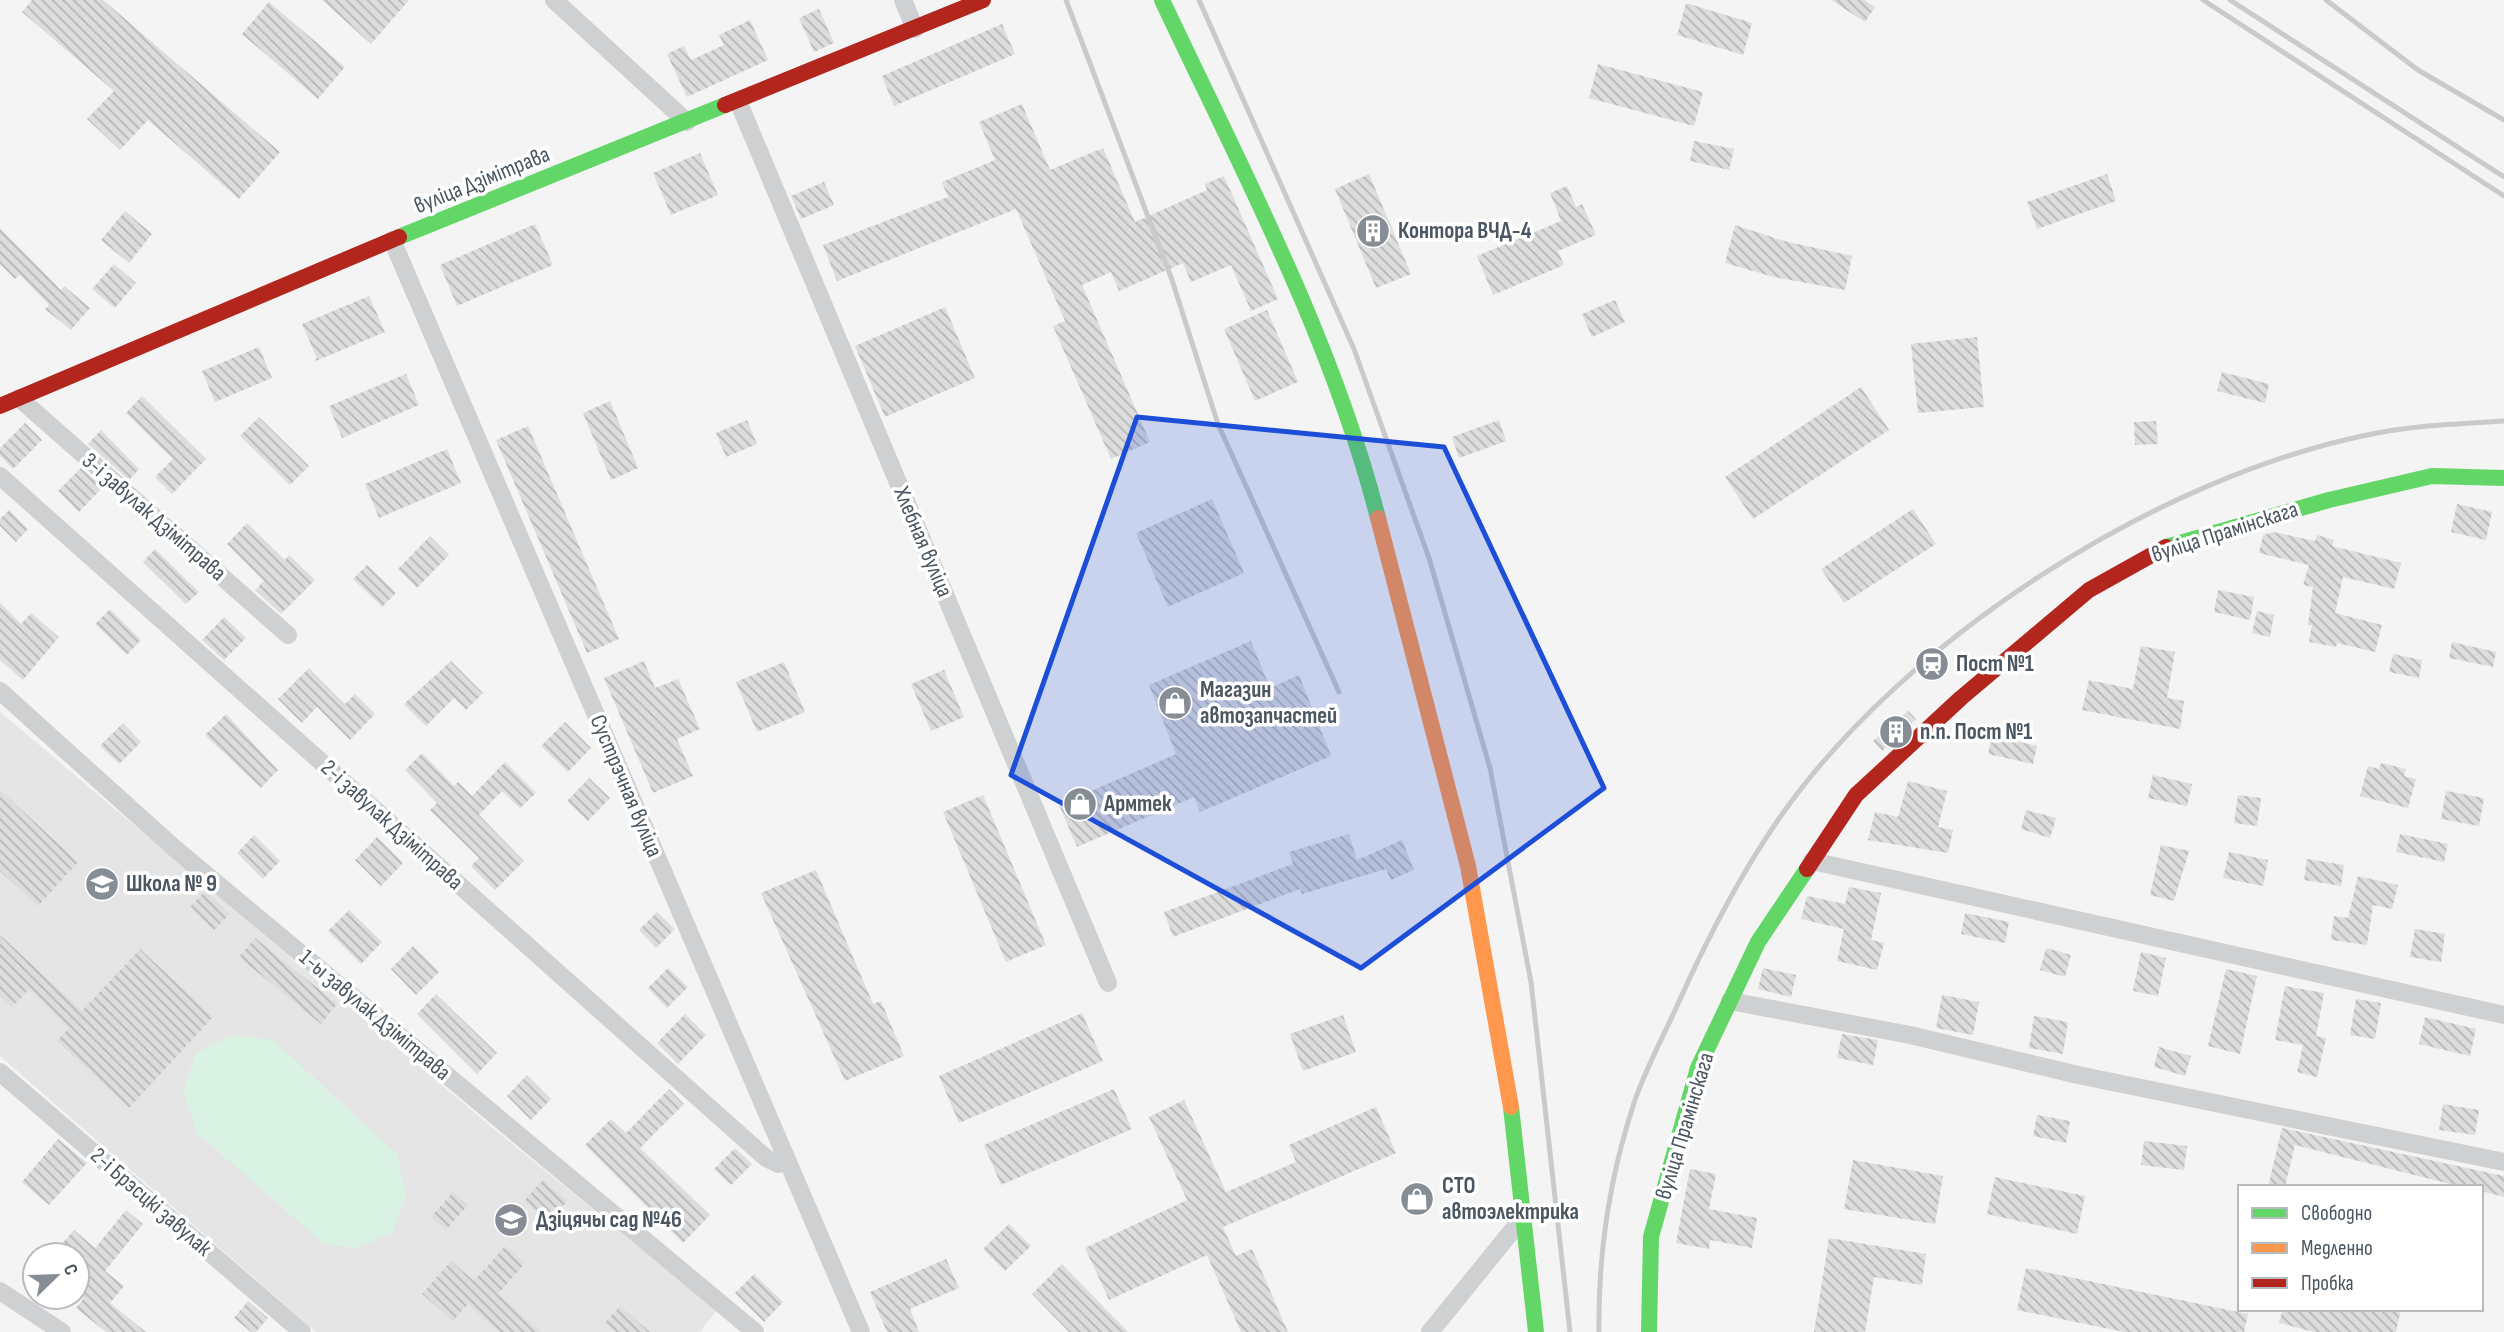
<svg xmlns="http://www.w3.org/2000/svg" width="2504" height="1332" viewBox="0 0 2504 1332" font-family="'Sofia Sans Condensed',sans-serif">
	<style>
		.education { fill: #e6e5e6 }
		.pitch { fill: #d9f2e3 }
		.building { fill: url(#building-back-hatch) }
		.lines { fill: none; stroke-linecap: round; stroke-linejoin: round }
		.street { stroke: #ced0d2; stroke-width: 18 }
		.fast { stroke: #63d668; stroke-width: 16 }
		.slow { stroke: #ff974d; stroke-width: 16 }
		.jam { stroke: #b3261e; stroke-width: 16 }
		.rail { stroke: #c9cacc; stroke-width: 5 }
		.marked { fill: #1d4ed8; fill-opacity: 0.2; stroke: #1d4ed8; stroke-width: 5; stroke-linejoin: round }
		.labels { text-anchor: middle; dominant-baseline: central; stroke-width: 7; stroke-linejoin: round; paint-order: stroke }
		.street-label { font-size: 23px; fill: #4a5661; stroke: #fff }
		.poi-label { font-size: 23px; font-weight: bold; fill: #4a5661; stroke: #fff; text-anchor: start }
	</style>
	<defs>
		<pattern id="building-back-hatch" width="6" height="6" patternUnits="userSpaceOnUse" patternTransform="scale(1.75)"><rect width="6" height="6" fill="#ddddde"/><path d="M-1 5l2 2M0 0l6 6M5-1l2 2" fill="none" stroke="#b5b6b7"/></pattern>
	</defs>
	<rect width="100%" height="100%" fill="#f4f4f4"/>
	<path class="education" d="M0 712 495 1130 717 1310 700 1332H316L0 1056Z"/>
	<path class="pitch" d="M232 1035 273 1040 397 1154 406 1196 392 1233 356 1248 324 1244 197 1133 183 1091 196 1053Z"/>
	<path class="building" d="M32 0H103L280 152 239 199 148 120 120 150 87 119 114 91 22 12Z
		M322 0H409L371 44Z
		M1831 0H1864L1875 7 1865 22Z
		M269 2 345 67 318 99 242 34Z
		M1686 3 1752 23 1743 55 1677 35Z
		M819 9 834 43 814 52 799 18Z
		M750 20 768 60 687 97 667 54 684 46 691 60 724 45 719 35Z
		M1002 24 1015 54 894 106 882 76Z
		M1598 64 1703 92 1694 126 1589 98Z
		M1022 104 1050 170 1103 148 1135 222 1207 190 1205 184 1224 176 1278 299 1251 311 1231 265 1191 282 1183 263 1119 291 1111 272 1082 285 1150 442 1111 459 1053 326 1065 321 1016 209 837 281 823 245 948 197 942 182 995 160 979 122Z
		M1694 141 1734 149 1729 170 1690 161Z
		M700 153 718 195 671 215 653 173Z
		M1369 174 1411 274 1376 288 1335 189Z
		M2107 174 2116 201 2037 229 2027 202Z
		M824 182 834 205 801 219 791 196Z
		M1567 186 1576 207 1582 204 1596 235 1558 251 1564 265 1493 295 1477 256 1561 221 1550 193Z
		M125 211 152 234 129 263 101 240Z
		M535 224 553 265 457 306 440 265Z
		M1735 225 1784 241 1852 256 1845 290 1774 277 1725 263Z
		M0 228 61 290 64 286 90 308 71 330 45 309 49 305 20 275 15 279 0 264Z
		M114 264 136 283 115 308 92 289Z
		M369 296 385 332 313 362 317 358 302 324Z
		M1615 300 1625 322 1592 337 1582 314Z
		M945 307 975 378 885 417 855 346Z
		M1267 310 1298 382 1255 401 1224 329Z
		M1977 337 1984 407 1918 413 1911 344Z
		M259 347 272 378 215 402 202 371Z
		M2222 372 2269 384 2265 403 2217 391Z
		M406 374 419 405 342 438 329 406Z
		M1861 387 1889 430 1753 519 1725 477Z
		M142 396 206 459 172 494 155 477 173 459 126 413Z
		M610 401 638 468 611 480 583 413Z
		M259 417 309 466 290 485 240 436Z
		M747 420 757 444 726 457 716 433Z
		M1499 420 1506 441 1459 458 1452 437Z
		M2156 421 2158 444 2135 445 2134 422Z
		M25 423 42 440 13 469 0 456V448Z
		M528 426 619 639 587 653 496 440Z
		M101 430 139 469 129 480 88 444Z
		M447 449 461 483 379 518 365 484Z
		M81 468 103 487 79 512 58 491Z
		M1212 499 1244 573 1168 607 1136 533Z
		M2457 504 2492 512 2486 540 2451 532Z
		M1913 509 1936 544 1844 603 1821 569Z
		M9 510 28 529 16 542 0 526V519Z
		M247 523 285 560 289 555 315 580 281 614 255 590 264 581 227 544Z
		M2274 532 2315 541 2317 535 2334 540 2332 546 2401 563 2394 589 2343 577 2335 613 2382 625 2375 652 2337 643 2336 647 2309 642 2312 625H2308L2313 587 2303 585 2309 565 2259 553 2263 535Z
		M430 536 449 555 417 588 398 569Z
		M155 549 199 592 186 604 143 562Z
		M367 565 396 593 382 607 353 579Z
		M2218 590 2254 597 2250 620 2214 612Z
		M0 603 21 624 31 613 59 637 23 680 0 660Z
		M110 609 141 640 127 655 95 624Z
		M2257 611 2274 615 2270 637 2252 633Z
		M224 617 246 638 224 660 202 640Z
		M1251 641 1270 688 1299 675 1331 756 1200 812 1194 797 1077 847 1059 805 1176 754 1149 685Z
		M2452 642 2496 652 2493 667 2449 658Z
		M2141 646 2175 652 2167 698 2184 701 2180 729 2082 710 2089 680 2133 689Z
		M2393 654 2422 660 2419 678 2389 672Z
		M451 661 483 693 466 710 454 698 426 726 404 704Z
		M644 661 655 688 678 679 700 729 677 739 693 776 653 793 604 678Z
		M784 662 805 712 757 732 736 682Z
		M309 668 345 704 355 694 375 714 350 740 317 707 302 723 278 699Z
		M944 670 964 717 931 731 911 684Z
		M1908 711 1916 719 1882 751 1873 741Z
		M226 714 278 770 261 788 205 735Z
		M565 722 591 748 568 772 541 746Z
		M123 723 141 742 119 764 100 746Z
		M1992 735 2037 746 2033 764 1988 754Z
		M422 753 454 786 458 782 472 796 505 762 536 793 520 808 502 791 479 815 524 861 495 890 471 866 479 858 430 810 437 803 405 770Z
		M2381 763 2406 769 2404 776 2416 779 2408 808 2360 796 2368 766 2379 769Z
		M2153 775 2192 784 2187 806 2148 798Z
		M589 778 610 798 588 821 567 801Z
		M1908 781 1947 791 1938 827 1953 830 1948 853 1868 840 1875 812 1898 817Z
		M0 790 78 862 38 906 0 871Z
		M2446 791 2484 798 2479 826 2441 819Z
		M983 795 1046 945 1006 962 943 812Z
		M2238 795 2261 798 2257 826 2234 823Z
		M2026 810 2056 818 2050 838 2021 829Z
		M1349 834 1357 860 1402 840 1414 870 1391 880 1386 869 1302 894 1300 889 1173 937 1164 912 1293 864 1289 852Z
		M2400 834 2448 844 2444 862 2396 852Z
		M254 835 280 861 263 879 237 853Z
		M377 837 403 863 381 886 355 860Z
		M2161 845 2189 851 2174 901 2150 895Z
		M2229 852 2268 860 2263 886 2223 878Z
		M2307 859 2344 865 2341 886 2304 880Z
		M816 870 873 1004 881 1001 904 1056 845 1081 761 893Z
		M2358 876 2398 885 2392 909 2373 905 2367 945 2331 940 2334 916 2348 918Z
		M1849 887 1881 893 1871 940 1884 943 1877 970 1837 961 1844 929 1801 919 1807 896 1845 904Z
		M205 891 230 914 214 930 190 907Z
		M349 910 382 942 361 964 328 931Z
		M657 912 675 929 656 948 639 930Z
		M1965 913 2009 922 2005 943 1961 934Z
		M2415 929 2445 934 2441 962 2410 957Z
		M0 935 82 1011 140 949 213 1017 129 1108 57 1041 69 1028 29 989 12 1007 0 996Z
		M255 938 337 1004 321 1024 239 957Z
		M413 946 439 972 416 995 391 969Z
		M2046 948 2071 955 2065 977 2040 970Z
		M2141 952 2166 958 2158 996 2133 991Z
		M668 968 688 987 667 1008 648 988Z
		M1763 968 1796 975 1791 997 1758 989Z
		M2226 969 2257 976 2240 1054 2208 1046Z
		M2285 986 2324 993 2316 1036 2326 1038 2317 1077 2297 1072 2303 1045 2275 1040Z
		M436 994 497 1053 477 1074 417 1014Z
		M1942 995 1979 1002 1973 1035 1936 1028Z
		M2356 999 2381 1003 2375 1039 2350 1035Z
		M1082 1013 1103 1061 959 1123 939 1076Z
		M685 1014 706 1035 678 1064 657 1043Z
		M1343 1015 1356 1052 1303 1071 1290 1034Z
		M2034 1016 2068 1022 2063 1054 2029 1048Z
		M2425 1017 2476 1029 2470 1056 2419 1044Z
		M1842 1034 1878 1040 1873 1065 1837 1058Z
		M2159 1047 2191 1056 2185 1076 2154 1067Z
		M527 1075 551 1099 531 1120 507 1096Z
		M669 1089 684 1104 640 1148 710 1215 683 1243 585 1145 611 1119 626 1133Z
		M1114 1089 1132 1129 1001 1185 984 1145Z
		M1184 1100 1226 1192 1296 1162 1289 1145 1376 1107 1396 1153 1223 1227 1236 1256 1252 1249 1288 1332H1241L1207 1255 1109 1300 1085 1248 1187 1200 1149 1117Z
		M2443 1104 2479 1110 2475 1135 2439 1130Z
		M2037 1115 2070 1121 2066 1143 2033 1136Z
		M2282 1128 2504 1176V1197L2481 1191V1187H2462L2295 1145 2285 1187H2268Z
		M58 1139 87 1163 49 1205 22 1182Z
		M2144 1141 2187 1146 2184 1170 2141 1165Z
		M735 1148 752 1164 731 1185 714 1169Z
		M1853 1160 1943 1176 1935 1224 1844 1209Z
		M1690 1169 1716 1174 1709 1209 1757 1218 1752 1248 1710 1240 1709 1249 1676 1243Z
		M1995 1177 2085 1196 2077 1234 1987 1214Z
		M543 1180 567 1201 549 1223 524 1201Z
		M453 1192 468 1205 446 1230 431 1217Z
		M126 1210 143 1224 105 1271 124 1286 110 1303 146 1332H106L76 1308 84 1298 77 1292V1255H71L60 1246 74 1230 95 1248Z
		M1009 1224 1031 1246 1005 1271 983 1249Z
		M1829 1238 1926 1254 1922 1285 1874 1277 1865 1332H1814Z
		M505 1246 525 1263 498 1294 541 1332H499L468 1304 453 1321 422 1294 451 1261 474 1281Z
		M946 1259 959 1288 910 1309 919 1332H887L870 1292Z
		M1062 1264 1093 1296 1128 1332H1069L1032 1294Z
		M2026 1268 2248 1314 2244 1332H2124L2017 1310Z
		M754 1274 783 1302 764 1322 735 1293Z
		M248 1301 268 1318 256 1332H251L234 1318Z
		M620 1306 650 1332H615L605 1323Z
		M2283 1309H2401L2396 1332H2314L2279 1323Z"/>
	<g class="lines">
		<path class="street" d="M554 0 687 122
			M903 0 915 29
			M738 101 1108 983
			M392 240 861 1332
			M19 398 288 635
			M0 476 766 1158 778 1164 787 1161
			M0 691 173 847 755 1332
			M1812 861 2504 1015
			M1730 1001 1910 1035 2078 1075 2504 1162
			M0 1072 302 1332
			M0 1291 62 1332
			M1430 1332 1525 1215"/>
		<path class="fast" d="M1162 0C1241 168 1332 338 1378 518
			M399 237 725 105
			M2166 547 2329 500 2432 476 2504 478
			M1511 1107 1536 1332
			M1649 1332 1651 1237 1698 1068 1758 942 1807 869"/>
		<path class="slow" d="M1378 518 1468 866 1511 1107"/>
		<path class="jam" d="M725 105 983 0
			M0 406 399 237
			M1807 869 1856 795 1961 698 2089 590 2166 547"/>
		<path class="rail" d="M1066 0 1172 280 1218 424 1339 692
			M1199 0 1354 349 1429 558 1490 768 1531 982 1570 1332
			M2203 0 2504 196
			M2230 0 2504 177
			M2326 0 2418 70 2504 120
			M1599 1332C1598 1255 1610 1176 1634 1103 1645 1070 1663 1037 1677 1006 1706 941 1738 878 1778 820 1904 638 2161 474 2377 433 2419 425 2462 424 2504 421"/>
	</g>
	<path class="marked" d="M1137 417 1444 447 1604 788 1361 968 1011 775Z"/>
	<defs>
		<g id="building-disc" transform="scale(1.75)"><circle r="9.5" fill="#868d94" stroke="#fff"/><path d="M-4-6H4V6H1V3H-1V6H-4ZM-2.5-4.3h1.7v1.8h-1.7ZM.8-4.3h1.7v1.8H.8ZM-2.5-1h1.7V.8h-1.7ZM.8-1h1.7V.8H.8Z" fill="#fff"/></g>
		<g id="station-disc" transform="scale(1.75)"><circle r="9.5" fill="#868d94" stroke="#fff"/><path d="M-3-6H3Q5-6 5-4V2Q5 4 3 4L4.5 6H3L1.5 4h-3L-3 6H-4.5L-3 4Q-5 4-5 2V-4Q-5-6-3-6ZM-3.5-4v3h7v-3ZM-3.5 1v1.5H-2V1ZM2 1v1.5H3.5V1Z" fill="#fff"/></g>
		<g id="shop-disc" transform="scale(1.75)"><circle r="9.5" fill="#868d94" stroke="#fff"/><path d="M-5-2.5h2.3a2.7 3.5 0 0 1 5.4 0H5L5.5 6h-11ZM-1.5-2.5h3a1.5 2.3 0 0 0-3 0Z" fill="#fff"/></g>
		<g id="school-disc" transform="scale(1.75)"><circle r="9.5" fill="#868d94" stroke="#fff"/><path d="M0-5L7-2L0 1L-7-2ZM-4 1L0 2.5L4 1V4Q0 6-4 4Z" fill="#fff"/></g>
	</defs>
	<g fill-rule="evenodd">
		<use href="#building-disc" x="1373" y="231"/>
		<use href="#station-disc" x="1932" y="664"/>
		<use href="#shop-disc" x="1175" y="703"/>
		<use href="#building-disc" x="1896" y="732"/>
		<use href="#shop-disc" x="1080" y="804"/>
		<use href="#school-disc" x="102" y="884"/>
		<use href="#shop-disc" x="1417" y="1199"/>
		<use href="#school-disc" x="511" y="1220"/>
	</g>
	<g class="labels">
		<g class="street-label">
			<text transform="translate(482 180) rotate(-22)">вуліца Дзімітрава</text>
			<text transform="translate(154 517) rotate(41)">3-і завулак Дзімітрава</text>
			<text transform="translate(2225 532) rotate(-18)">вуліца Прамінскага</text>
			<text transform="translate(923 542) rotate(67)">Хлебная вуліца</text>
			<text transform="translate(626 786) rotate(67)">Сустрэчная вуліца</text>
			<text transform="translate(392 825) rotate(42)">2-і завулак Дзімітрава</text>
			<text transform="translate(375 1015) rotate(40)">1-ы завулак Дзімітрава</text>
			<text transform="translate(1685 1126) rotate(-73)">вуліца Прамінскага</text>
			<text transform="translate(151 1202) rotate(41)">2-і Брэсцкі завулак</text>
		</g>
		<g class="poi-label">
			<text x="1398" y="231">Контора ВЧД-4</text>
			<text x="1956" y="664">Пост №1</text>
			<text x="1200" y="690">Магазин<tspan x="1200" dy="26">автозапчастей</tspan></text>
			<text x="1920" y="732">п.п. Пост №1</text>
			<text x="1104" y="804">Армтек</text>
			<text x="126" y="884">Школа № 9</text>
			<text x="1442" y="1186">СТО<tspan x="1442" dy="26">автоэлектрика</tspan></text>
			<text x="536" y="1220">Дзіцячы сад №46</text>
		</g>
	</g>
	<rect x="2238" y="1185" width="245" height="126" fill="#ffffff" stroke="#b7bbc0" stroke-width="2"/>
	<rect x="2252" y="1208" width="35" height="10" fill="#63d668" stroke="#b7bbc0" stroke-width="2"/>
	<text x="2301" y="1220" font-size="21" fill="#4a5661">Свободно</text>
	<rect x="2252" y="1243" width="35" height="10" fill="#ff974d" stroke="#b7bbc0" stroke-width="2"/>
	<text x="2301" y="1255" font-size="21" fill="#4a5661">Медленно</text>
	<rect x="2252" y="1278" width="35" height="10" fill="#b3261e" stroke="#b7bbc0" stroke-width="2"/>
	<text x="2301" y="1290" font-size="21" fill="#4a5661">Пробка</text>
	<g transform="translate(56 1276) rotate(67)"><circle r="33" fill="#ffffff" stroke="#b7bbc0" stroke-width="2"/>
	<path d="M0-5L12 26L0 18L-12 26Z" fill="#868d94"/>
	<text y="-10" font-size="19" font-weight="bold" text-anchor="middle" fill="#4a5661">С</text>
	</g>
</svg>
